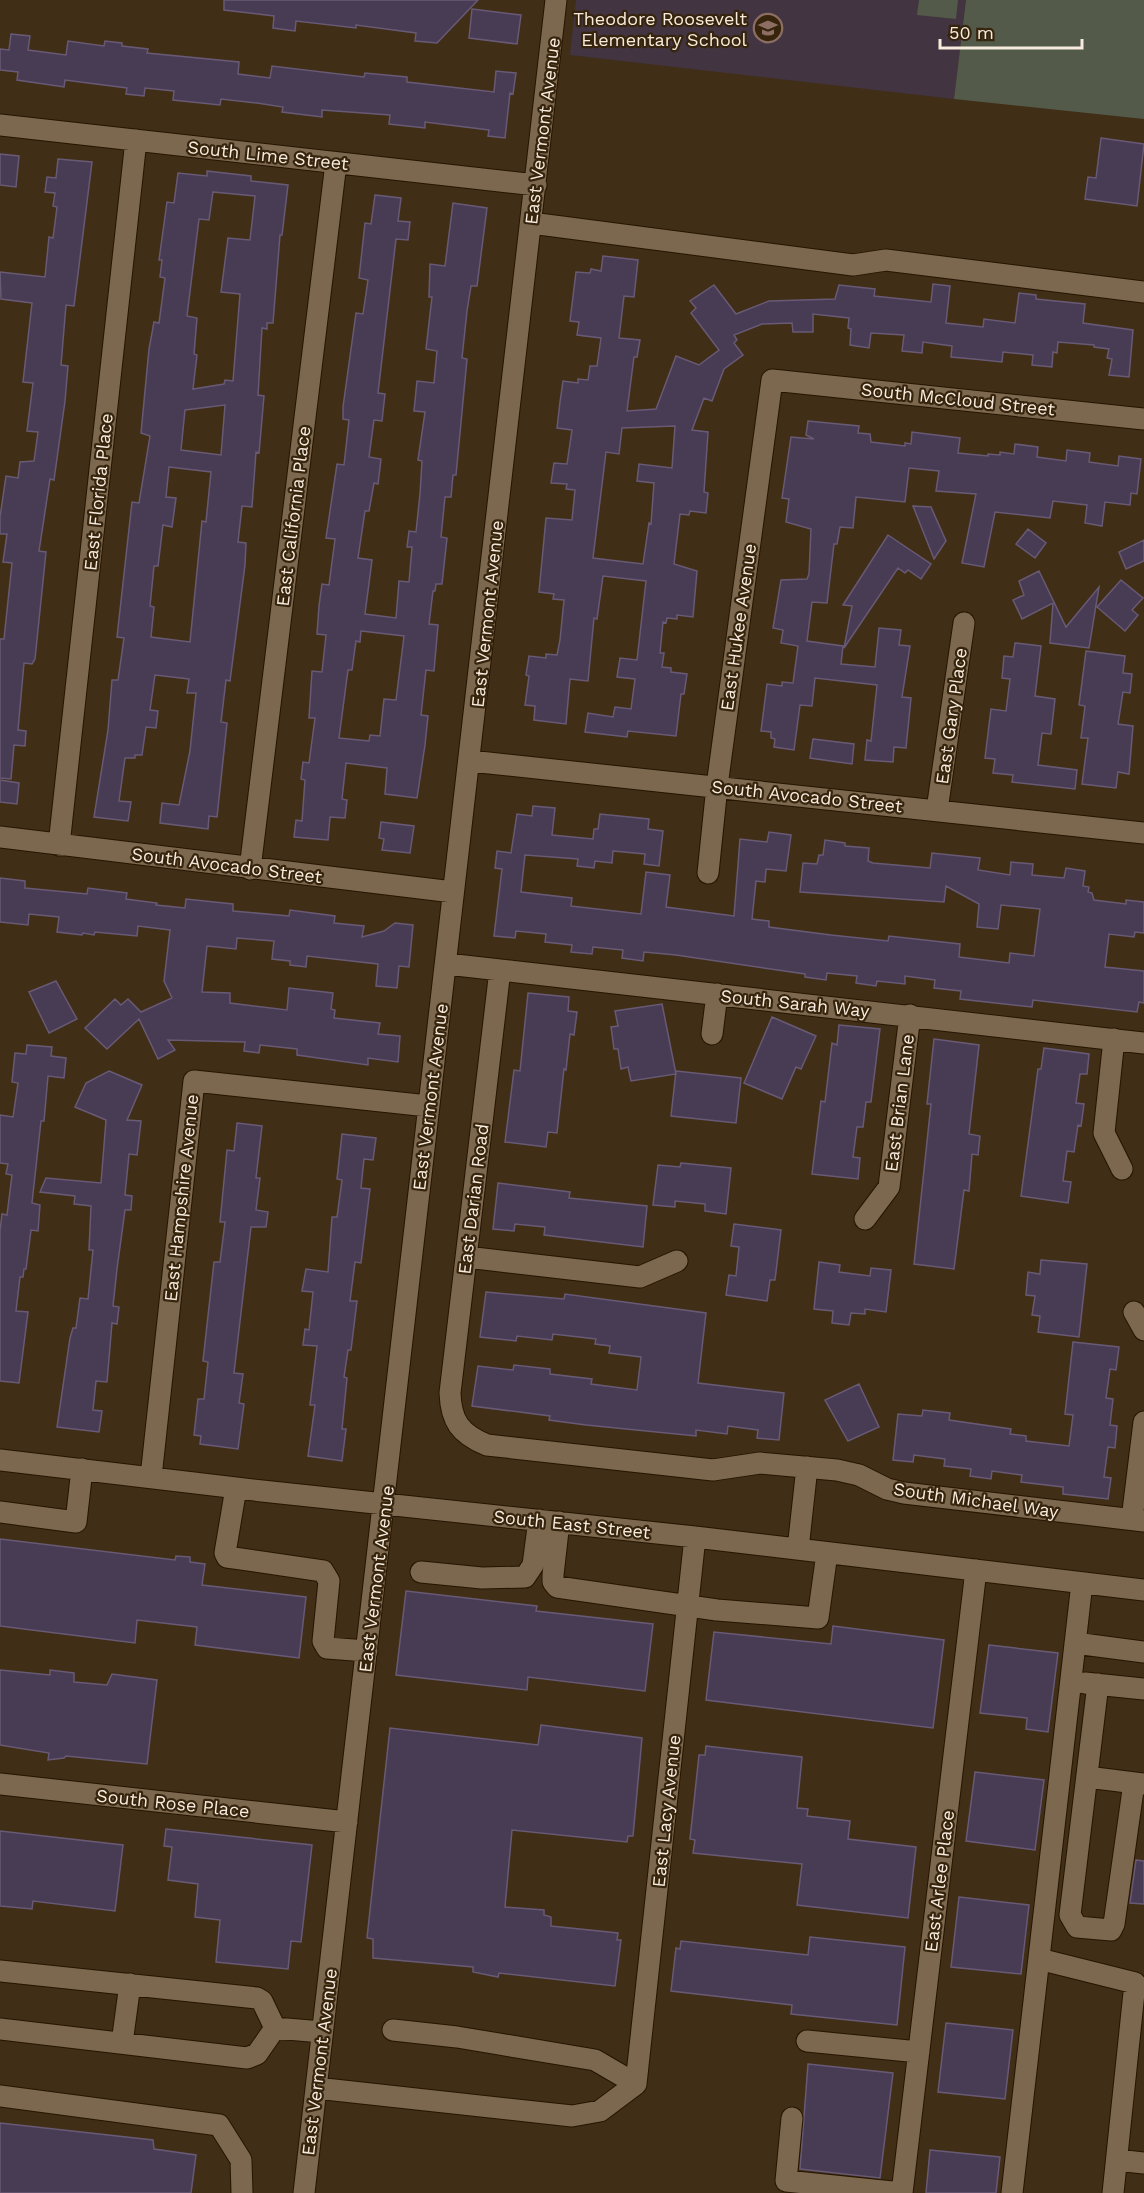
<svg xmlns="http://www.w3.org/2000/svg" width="1144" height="2193" viewBox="0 0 1144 2193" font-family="'Work Sans',sans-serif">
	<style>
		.education { fill: #423441 }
		.green { fill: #535a49 }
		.building { fill: #483b54; stroke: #685a75; stroke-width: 1.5; fill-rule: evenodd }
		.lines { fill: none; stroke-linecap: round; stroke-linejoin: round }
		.minor-casing { stroke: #261501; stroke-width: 23 }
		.minor { stroke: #7c674f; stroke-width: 21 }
		.labels { text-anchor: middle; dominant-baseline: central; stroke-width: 4.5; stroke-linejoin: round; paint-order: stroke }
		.poi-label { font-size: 18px; fill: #f7ebdd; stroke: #36240d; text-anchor: end }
		.street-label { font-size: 18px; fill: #f7ebdd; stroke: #36240d }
	</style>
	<rect width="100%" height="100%" fill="#402e17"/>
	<path class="education" d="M576 0H966L954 99 570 55Z"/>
	<path class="green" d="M919 0H958L956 19 917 15Z
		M966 0H1144V119L954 99Z"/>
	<path class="building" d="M224 0H478L437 43 415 41 416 33 356 25V28L296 21 295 31 273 28 274 16 224 10Z
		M472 9 521 15 517 44 469 38Z
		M11 34 30 36 28 50 66 55 68 41 104 46 105 41 122 43V46L148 49 147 53 239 62 238 74 270 78 272 66 364 77 365 73 407 77V82L494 92 496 71 516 73 513 94 510 93 505 138 488 136 489 130 425 122V128L389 124 390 115 322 110V117L282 112 283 107 257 103 221 99 220 105 173 100 174 91 145 88 144 96 126 94 127 88 65 80 64 87 17 80 18 72 0 70V49L9 50Z
		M1101 138 1144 144 1137 206 1085 199 1088 177 1096 178Z
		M0 154 19 156 16 187 0 185Z
		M58 159 92 162 74 306 66 305 61 365 68 366 65 401 54 480 50 479 39 551 46 552 35 659 32 664 24 663 18 730 26 731 25 746 14 745 11 779 0 778V639H4L12 563 3 562 7 534H0V517L6 476 18 478 20 462 34 461 38 432 27 431 33 383 23 382 32 303 1 299 0 272 45 277 49 237 53 238 57 207 53 206 55 193 45 192 47 177 56 178Z
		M207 171 251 176V181L288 185 282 235H280L273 323H267V329L262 328 258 395 264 396 259 453 256 452 252 507 242 506 238 542 246 543 245 565 230 681 226 680 221 722 227 723 217 817 209 816 208 829 160 823 162 803 179 805 190 751 196 693H187L189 679 155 675 150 710 158 711 156 728 146 727 142 755H135V758H125L119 801 131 802 128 821 94 817 108 730 112 680H118L124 638 117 637 132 502 139 503 150 436 141 433 149 349 154 322 159 323 165 278 160 277 162 260H159L167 202 174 203 178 173 207 176ZM213 192 255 196 250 240 228 238 221 292 240 294 233 381 225 380 224 384 193 389 197 355 194 354 197 318 187 316 199 219 209 220ZM225 405 221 455 181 450 185 410ZM169 467 211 472 206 522 202 521 190 642 151 637 154 607 150 606 154 566H158L163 525 172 527 176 498 166 497Z
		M375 195 401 198 398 221 410 222 408 240 396 239 378 393 385 394 382 421 374 420 369 457 381 459 378 484 374 483 369 511H365L358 558 372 560 365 614 396 618 399 581 409 582 412 547H407L409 531 416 532 420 494 422 461 418 460 425 412 414 411 417 381 434 383 437 351 426 349 432 297H429L430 264 445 266 453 203 487 208 477 286H471L467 311 462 358 467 359 456 475H453L451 497H445L441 537 447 538 442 584H436L435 591H433L429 624 438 625 434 671 426 670 421 715 428 716 425 745 417 798 385 794 387 768 346 763 342 799 347 800 345 818 330 817 328 840 294 837 296 820 302 821 305 780 301 779 303 762 309 763 315 718H309L312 671 322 672 326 635 317 634 319 606 322 584 329 585 335 539 326 538 337 464 344 465 349 420 343 419V407L356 313 363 314 368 280 359 278 365 223 371 224ZM361 631 404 636 396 700 384 699 380 736 370 735 369 741 339 738 348 670H352L356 641 360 642Z
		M603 256 638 260 634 297 624 296 619 338 640 340 637 357H634L627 411 656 409 676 356 699 365 719 350 691 313 696 308 690 301 714 285 736 314 769 301 835 299 839 285 875 289 874 296 931 302 933 284 950 286 946 323 983 327 984 319 1015 323 1019 293 1036 295V299L1085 304 1083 323 1133 330 1129 377 1109 375 1112 359 1107 358 1109 349 1094 347V345L1058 342 1057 353 1053 352 1052 367 1032 365 1033 355 1003 352 1002 362 973 359 951 357 952 346 923 342 922 353 902 351 904 335 871 333 869 348 850 345 851 329 848 328 849 318 813 314V332H793L792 323 762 324 734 335 737 340 734 343 743 355 724 369 712 401 704 398 692 430 708 432 704 492 708 493 706 513 690 511 689 515 680 514 674 564 697 571 693 617 677 615V619L667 618 666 623 663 622 660 653H664L662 667 671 668V672L687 674 684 694H681L676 736 628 731 627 737 585 732 588 713 613 717 615 707 631 709 635 679 617 677 620 658 637 660 646 581 603 576 597 619 594 618 588 681 570 679 566 724 534 720 535 706 525 705 529 676 526 675 529 656 546 658V654L557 655 560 640 564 600 553 599 554 594 539 592 546 518 572 520 575 490 566 489 567 484 551 483 554 463 567 464 572 430 557 428 560 402 563 381 578 383V379L588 380 590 366H597L601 338 577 335 579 322 570 321 576 272 590 273 591 269 601 271ZM675 426 672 468 639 464 637 481 654 483 651 524 649 523 643 564 593 558 606 452 619 454 622 428Z
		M808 421 859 426 858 433 870 434 871 442 905 446V443L911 444 912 432 960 438 958 453 988 456V454L1000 455V452L1014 454 1015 444 1038 447 1037 457 1066 461 1067 450 1090 453 1089 462 1118 466 1119 456 1141 459 1137 494 1131 493 1130 505 1105 502 1102 526 1085 523 1087 505 1053 501 1050 518 995 512 984 567 962 563 976 494 936 491 939 471 909 468 905 502 856 497 853 528 840 527 837 544H834L827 603 812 602 807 641 843 646 841 664 875 667 879 628 901 630 899 645 910 646 902 697 911 698 906 748 894 747 893 762 865 760 867 740 871 741 877 685 815 678 812 706 800 705 794 750 774 747 775 739 771 738V732L761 731 767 684 782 686V682L793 683 798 646 781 643 783 630 773 628 781 580 807 579 809 574 811 529 786 522 789 499 782 498 791 437 814 439 806 435Z
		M913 506 931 507 946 541 934 559Z
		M1028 529 1046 543 1035 558 1016 544Z
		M888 535 931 564 921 579 908 570 905 573 898 568 844 648 852 606 843 605Z
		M1144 540V561L1126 569 1119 552Z
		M1039 571 1066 627 1099 587 1089 648 1050 643 1053 603 1022 619 1013 600 1024 595 1019 581Z
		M1121 580 1143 598 1132 610 1138 615 1125 631 1097 607Z
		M1015 643 1041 646 1035 696 1055 699 1051 734 1042 733 1038 765 1077 770 1075 789 1012 782 1013 775 993 773 995 759 985 758 991 709 1006 711 1010 679 1002 678 1004 656 1013 657Z
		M1086 651 1125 656 1123 673 1132 674 1130 693 1123 692 1118 724 1133 726 1129 774 1118 772 1116 788 1082 784 1088 738H1081L1085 706 1079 705Z
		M813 739 854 744 852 764 810 758Z
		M0 780 19 783 17 804 0 802Z
		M533 806 555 808 552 835 593 839 594 829H598L600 814 649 819 648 829 663 831 659 866 644 864 645 854 613 851 612 863 595 861 594 868 577 866 578 859 525 855 521 892 572 898 571 906 641 914 646 872 670 875 666 907 734 916 740 839 767 842 769 832 791 835 786 871 766 869 765 882 756 881 752 919 769 921V927L831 935 888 941 889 936 960 944 959 957 1009 963 1010 953 1034 956 1040 909 1001 905 998 929 977 927 979 904 946 886 944 902 800 892 803 863 817 864 819 855H823L825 840 845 843V846L869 848 868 861 873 863 930 868 932 853 980 858 978 870 1010 875 1011 862 1033 864 1032 875 1064 878 1066 868 1085 871 1083 886 1089 887 1088 892 1092 893 1094 900 1126 904V900L1144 902V933L1135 932 1134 937 1109 934 1105 967 1144 971V1003L1139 1002 1137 1012 1033 1000 1032 1007 960 999 961 991 934 988 935 980 905 976V984L877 981 876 986 856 983 857 976 827 973 826 980 805 977V974L676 955 644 952 643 961 622 958 623 950 593 947 592 954 571 952 572 945 545 942 546 934 516 931 515 938 494 936 502 869 495 868 497 851 511 853 517 814 532 816Z
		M381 822 414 826 410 853 382 850 384 839 379 838Z
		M0 878 25 881V888L87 894 88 888 127 893 126 899 157 903 156 905 185 908 186 899 233 904V911L289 916 290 910 335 916 334 923 364 926 362 937 384 931 395 923 413 925 409 967 399 966 397 988 376 986 378 964 307 956 306 967 290 965V961L272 959 274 941 237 938 236 949 207 946 202 992 230 993V1003L287 1010 289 988 333 993 331 1009 335 1010 334 1018 380 1023 378 1034 400 1036 398 1062 368 1058V1065L297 1055V1049L260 1045 259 1053 244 1051 245 1042 168 1040 175 1050 158 1059 139 1019 107 1049 85 1028 115 999 121 1005 128 999 141 1012 172 998 164 981 170 930 138 926 137 936 95 932 94 935 83 933 82 935 57 932 59 917 29 914 28 925 0 922Z
		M56 981 77 1019 49 1033 29 992Z
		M528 993 569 997 568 1011 577 1012 574 1035 570 1034 566 1070 564 1069 557 1133 548 1132 546 1147 505 1142 514 1070 520 1071Z
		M662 1004 676 1074 631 1081 628 1067 621 1069 618 1049H614L611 1027 618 1026 615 1011Z
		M772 1017 816 1036 801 1069 796 1067 782 1099 744 1083Z
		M839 1025 880 1029 871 1102H866L863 1127H857L853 1157 860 1158 858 1179 812 1174 821 1101 825 1102 832 1043 837 1045Z
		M934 1039 979 1045 969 1134 980 1136 978 1155 972 1154 969 1191 964 1190 954 1269 914 1264 931 1104H927Z
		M27 1045 52 1047 51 1056 66 1058 64 1078 48 1076 44 1121H41L32 1203 40 1205 38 1231 31 1230 26 1269H24L23 1277H20L16 1311 28 1312 19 1383 0 1381V1231L2 1214 7 1215 12 1175 6 1174 8 1164 0 1163V1115L13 1117 18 1083 12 1082 15 1053 26 1054Z
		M1044 1048 1089 1054 1087 1074H1080L1076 1103 1084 1104 1081 1126 1078 1125 1074 1152 1067 1151 1063 1181 1071 1182 1068 1203 1021 1196 1038 1069H1041Z
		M109 1071 142 1085 127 1120 141 1121 137 1155 129 1154 125 1195 132 1196 131 1210H125L117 1269 113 1306 119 1307 117 1324 112 1323 107 1382 96 1381 93 1410 102 1411 99 1432 57 1427 70 1338 73 1328H76L80 1298 88 1299 93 1250H89L91 1206 74 1204 75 1196 40 1192 46 1178 101 1183 106 1120 75 1107 86 1083Z
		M676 1071 741 1078 736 1123 671 1116Z
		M237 1123 262 1126 256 1178H260L256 1210 268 1212 266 1227H251L234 1373 243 1374 239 1403 244 1404 238 1449 200 1444 201 1436 194 1435 198 1399H204L208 1362 203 1361 214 1262H220L225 1222H220L227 1150 234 1151Z
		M342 1134 376 1138 373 1160 364 1159 361 1188 370 1189 361 1263 355 1262 350 1301H357L351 1350H348L344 1377 347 1378 342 1429H346L342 1461 308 1456 315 1405H310L317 1346 303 1345 305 1329 309 1330 313 1292 302 1291 306 1269 328 1272 332 1217H337L342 1180 337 1179Z
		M681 1163 731 1168 726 1214 705 1211V1204L675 1201V1207L653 1205 658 1165 680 1167Z
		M498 1183 570 1192 569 1198 647 1206 643 1247 544 1235 545 1227 515 1224 514 1231 493 1229Z
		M734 1224 781 1230 775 1280H770L767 1301 726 1295 729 1275 736 1276 739 1247 731 1246Z
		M1041 1260 1087 1264 1079 1337 1038 1332 1040 1316 1032 1315 1035 1296 1026 1295 1028 1272 1040 1274Z
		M819 1262 840 1265 839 1272 870 1276 871 1268 891 1270 886 1312 865 1309V1314L851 1313 849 1325 832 1323 833 1311 814 1309Z
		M486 1292 564 1299 565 1294 706 1313 698 1383 784 1393 779 1440 757 1438 758 1430 728 1426 727 1434 696 1430V1436L586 1425 549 1420 550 1416 472 1406 478 1366 513 1370 514 1365 550 1369V1374L592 1379 591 1384 637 1390 641 1357 609 1353 610 1346 595 1344 596 1339 553 1334 552 1340 517 1336 516 1341 480 1337Z
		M1073 1342 1119 1347 1116 1370 1110 1369 1106 1398 1113 1399 1110 1425 1117 1426 1115 1448 1108 1447 1104 1477 1111 1478 1108 1499 1063 1494V1487L1021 1482 1022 1475 992 1471 991 1479 970 1476 971 1469 944 1466 945 1459 914 1455 913 1462 893 1460 898 1414 922 1416 923 1410 950 1413 949 1420 1011 1429 1010 1434 1026 1436V1441L1069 1446 1073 1415 1065 1414Z
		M859 1384 879 1427 848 1441 825 1400Z
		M0 1539 175 1560 176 1556 190 1557V1562L205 1564 202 1585 306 1597 299 1658 195 1645 197 1627 137 1620 135 1643 0 1626Z
		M406 1591 537 1606 536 1611 653 1624 645 1691 528 1677 527 1690 396 1675Z
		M833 1626 944 1640 933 1728 706 1700 714 1632 831 1644Z
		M989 1645 1058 1653 1048 1732 1026 1729 1027 1718 980 1713Z
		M0 1670 50 1675V1670L74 1673V1682L107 1685 112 1674 157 1680 147 1764 66 1756 64 1758 48 1760 49 1753 0 1745Z
		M541 1725 642 1738 633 1836H628L627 1842 512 1830 505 1907 544 1910V1915L551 1917V1926L618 1933 617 1940H621L615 1986 499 1973 498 1977 473 1972V1967L373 1958V1939L367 1938 390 1728 538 1745Z
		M706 1746 802 1757 797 1808 808 1809 807 1816 850 1821 848 1839 916 1847 908 1918 797 1905 802 1864 693 1853 695 1840 690 1839 699 1755H705Z
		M975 1772 1044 1780 1035 1850 966 1841Z
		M166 1829 312 1845 301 1942 291 1941 288 1969 216 1962 220 1920 195 1917 198 1884 168 1880 172 1847 164 1846Z
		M0 1831 123 1845 115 1911 33 1901 32 1909 0 1906Z
		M1136 1860 1144 1861V1904L1130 1903Z
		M959 1897 1029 1905 1021 1974 951 1967Z
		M810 1937 905 1947 897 2025 791 2014 792 2005 671 1991 676 1948 680 1949 681 1941 808 1955Z
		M946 2023 1013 2030 1005 2099 938 2092Z
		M808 2064 893 2073 880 2178 800 2169Z
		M0 2123 153 2140 154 2149 196 2155 191 2193H0Z
		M930 2150 1000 2157 996 2193H926Z"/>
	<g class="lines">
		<g class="minor-casing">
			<path id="minor" d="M0 125 536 185
				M531 223 853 265 886 260 1144 292
				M470 761 1144 833
				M937 810 964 623
				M0 837 453 892
				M59 845 136 140
				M250 869 336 163
				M708 873 717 786 772 380 1144 419
				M447 964 1144 1043
				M500 970 450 1393C451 1421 460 1434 487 1445L713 1470 760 1463 837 1470 859 1475 887 1489 904 1493 1144 1521
				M712 1034 717 994
				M1114 1039 1104 1133 1122 1169
				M865 1219 889 1187 910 1015
				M466 1257 640 1277 677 1261
				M1134 1312 1144 1330
				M0 1460 262 1491 695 1537 1144 1590
				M151 1477 194 1081 428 1106
				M236 1488 225 1553 227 1557 323 1571 329 1581 323 1641 327 1648 367 1651
				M0 1512 76 1522 82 1469
				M1132 1519 1144 1422
				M559 1522 553 1575V1582L557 1587 717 1610 818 1618 827 1553
				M798 1549 807 1467
				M421 1572 482 1578 525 1577 533 1565 539 1520
				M1075 1643 1144 1652
				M1085 1683 1144 1689
				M1098 1684 1070 1915 1077 1927 1111 1930 1114 1924 1134 1783
				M1087 1777 1144 1784
				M0 1784 347 1822
				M1039 1959 1135 1983 1113 2193
				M0 1971 257 1998 262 2001 275 2028
				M275 2028 322 2032
				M0 2029 247 2058 257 2054 275 2028
				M393 2030 457 2037 595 2060 636 2084
				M807 2041 919 2052
				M122 2043 130 1984
				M636 2084 695 1537
				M316 2088 572 2116 600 2111 636 2084
				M0 2096 219 2125 241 2160 242 2193
				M792 2118 786 2181 902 2193
				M1117 2160 1144 2163
				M304 2193 556 0
				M902 2193 976 1570
				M1012 2193 1082 1583"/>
		</g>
		<use href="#minor" class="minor"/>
	</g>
	<defs>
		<g id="school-ring" transform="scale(1.5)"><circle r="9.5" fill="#36240d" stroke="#8d6e63" stroke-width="1.5"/><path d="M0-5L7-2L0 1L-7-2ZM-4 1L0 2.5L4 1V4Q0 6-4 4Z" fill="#8d6e63"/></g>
	</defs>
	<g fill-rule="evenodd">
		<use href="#school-ring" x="768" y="28"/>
	</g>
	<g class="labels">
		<g class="poi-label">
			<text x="747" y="18">Theodore Roosevelt<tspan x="747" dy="21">Elementary School</tspan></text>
		</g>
		<g class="street-label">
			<text transform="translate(542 131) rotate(-83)">East Vermont Avenue</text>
			<text transform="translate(268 155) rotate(6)">South Lime Street</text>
			<text transform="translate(958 399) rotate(6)">South McCloud Street</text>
			<text transform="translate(98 492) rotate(-84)">East Florida Place</text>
			<text transform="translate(293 516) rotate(-83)">East California Place</text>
			<text transform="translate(487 614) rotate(-84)">East Vermont Avenue</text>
			<text transform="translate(738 627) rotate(-82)">East Hukee Avenue</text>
			<text transform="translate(951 716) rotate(-82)">East Gary Place</text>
			<text transform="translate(807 796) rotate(6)">South Avocado Street</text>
			<text transform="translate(227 865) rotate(7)">South Avocado Street</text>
			<text transform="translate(795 1003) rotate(6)">South Sarah Way</text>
			<text transform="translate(430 1097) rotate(-83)">East Vermont Avenue</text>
			<text transform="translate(899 1103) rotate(-83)">East Brian Lane</text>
			<text transform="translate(181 1198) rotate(-84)">East Hampshire Avenue</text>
			<text transform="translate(473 1199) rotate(-83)">East Darian Road</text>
			<text transform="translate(976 1500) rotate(8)">South Michael Way</text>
			<text transform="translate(572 1524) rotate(6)">South East Street</text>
			<text transform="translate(376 1579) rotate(-83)">East Vermont Avenue</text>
			<text transform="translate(173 1803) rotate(6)">South Rose Place</text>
			<text transform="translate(666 1811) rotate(-84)">East Lacy Avenue</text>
			<text transform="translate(939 1881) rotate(-83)">East Arlee Place</text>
			<text transform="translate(319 2062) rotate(-83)">East Vermont Avenue</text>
		</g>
	</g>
	<path d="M940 39v9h142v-9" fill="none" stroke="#f7ebdd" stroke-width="3"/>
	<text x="949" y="39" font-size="18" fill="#f7ebdd" stroke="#36240d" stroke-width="4.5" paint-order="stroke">50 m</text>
</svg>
